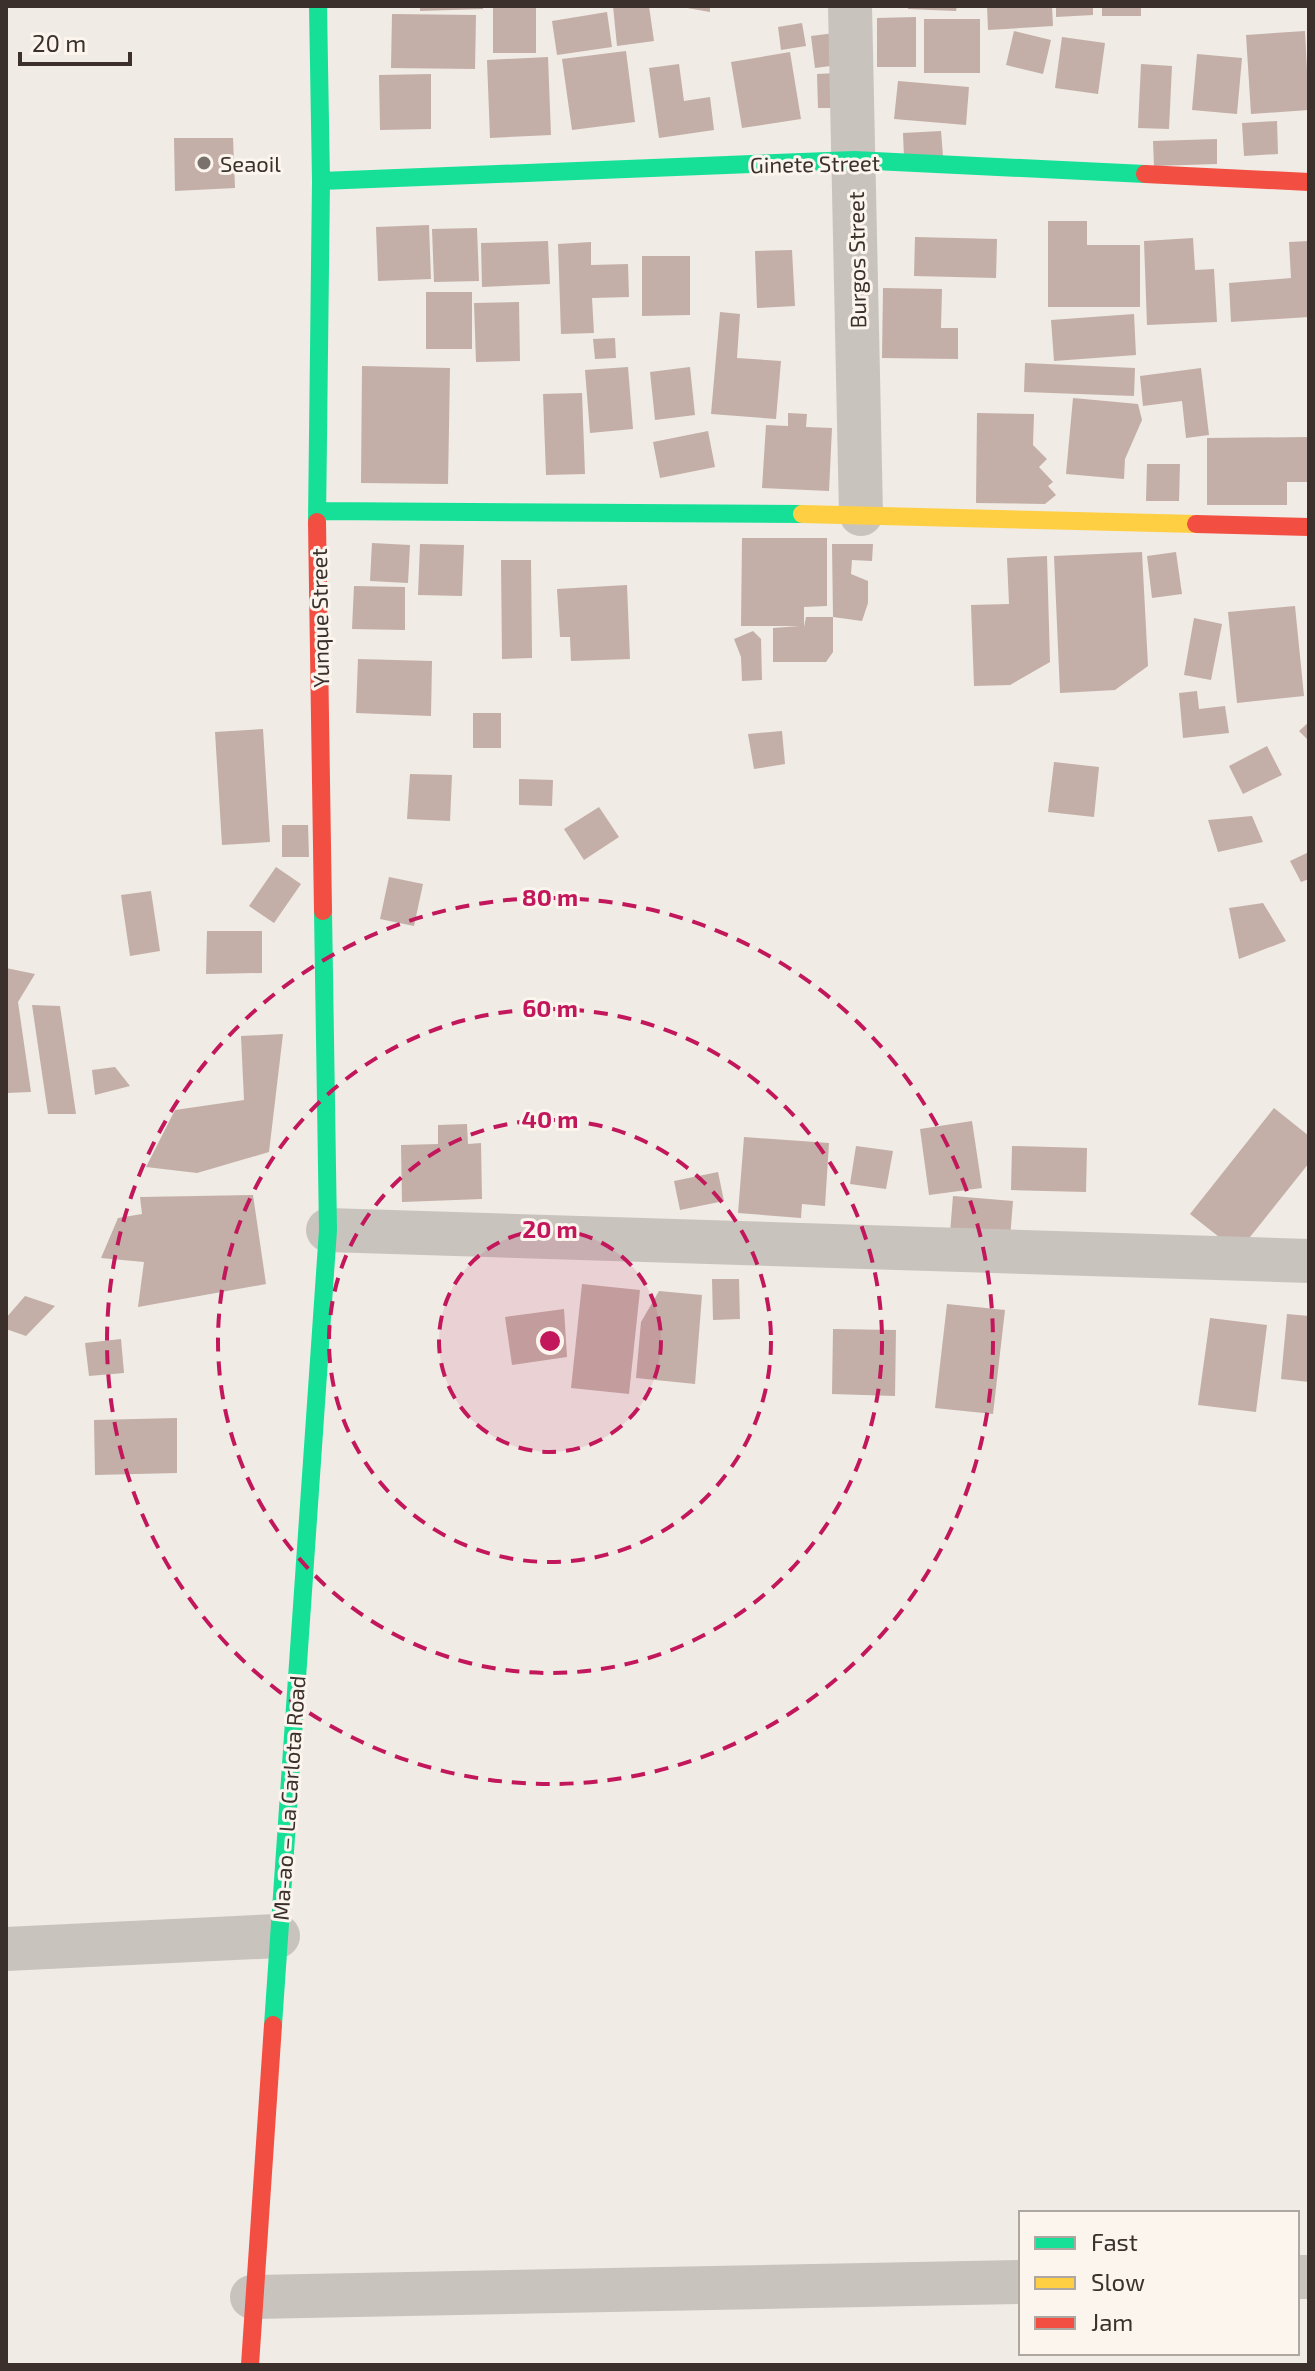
<svg xmlns="http://www.w3.org/2000/svg" width="1315" height="2371" viewBox="0 0 1315 2371" font-family="'Exo 2',sans-serif">
	<style>
		.building { fill: #c3afa7 }
		.lines { fill: none; stroke-linecap: round; stroke-linejoin: round }
		.street { stroke: #c9c3be; stroke-width: 44 }
		.fast { stroke: #16e098; stroke-width: 18 }
		.slow { stroke: #ffcf43; stroke-width: 18 }
		.jam { stroke: #f24e42; stroke-width: 18 }
		.ring { fill: none; stroke: #c2185b; stroke-width: 4; stroke-dasharray: 14 10 }
		.poi-dot { fill: #7a716c; stroke: #fbf5ee; stroke-width: 3 }
		.labels { text-anchor: middle; dominant-baseline: central; stroke-width: 6; stroke-linejoin: round; paint-order: stroke }
		.poi-label { font-size: 22px; fill: #3b302b; stroke: #fbf5ee; text-anchor: start }
		.street-label { font-size: 22px; fill: #3b302b; stroke: #fbf5ee }
		.centre { fill: #c2185b; stroke: #fbf5ee; stroke-width: 4 }
		.ring-label { font-size: 24px; text-anchor: middle; font-weight: bold; fill: #c2185b; stroke: #fbf5ee; stroke-width: 6; stroke-linejoin: round; paint-order: stroke }
	</style>
	<rect width="100%" height="100%" fill="#f0ebe5"/>
	<path class="building" d="M420 6H483V9L420 11Z
		M493 6H536V53H493Z
		M613 6H649L654 41 617 46Z
		M676 6H710V12Z
		M908 6H957L956 11 908 9Z
		M987 6H1052L1053 26 988 30Z
		M1056 6H1093V15L1056 17Z
		M1102 6H1141V16H1102Z
		M607 12 612 47 557 55 552 21Z
		M392 14 476 15 475 69 391 68Z
		M916 17V67H877V18Z
		M924 19H980V73H924Z
		M802 23 806 46 781 50 778 27Z
		M1014 31 1051 40 1043 74 1006 65Z
		M1305 31 1309 110 1251 114 1246 35Z
		M835 33 838 65 815 68 811 36Z
		M1062 37 1105 43 1098 94 1055 88Z
		M626 51 635 122 572 130 562 59Z
		M790 52 801 119 742 128 731 62Z
		M1197 54 1242 58 1237 114 1192 110Z
		M548 57 551 135 490 138 487 60Z
		M679 64 684 101 710 97 714 130 659 138 649 68Z
		M1141 64 1172 66 1169 129 1138 128Z
		M837 73 838 108H818L817 74Z
		M431 74V129L380 130 379 75Z
		M898 81 969 87 966 125 894 119Z
		M1277 121 1278 154 1244 156 1242 123Z
		M941 131 943 156 904 158 903 133Z
		M174 138H233L235 188 175 191Z
		M1217 139V164L1154 166 1153 141Z
		M1048 221H1087V245H1140V307H1048Z
		M429 225 431 279 378 281 376 227Z
		M477 228 479 281 434 282 432 229Z
		M915 237 997 239 996 278 914 276Z
		M1193 238 1195 270 1214 269 1217 322 1147 325 1144 241Z
		M548 241 550 284 482 287 481 243Z
		M1309 241V317L1231 322 1229 283 1291 278 1289 242Z
		M591 242V265L628 264 629 297 592 298 594 333 561 334 558 244Z
		M792 250 795 306 757 308 755 251Z
		M642 256H690V315L642 316Z
		M883 288 942 289 941 328H958V359L882 358Z
		M426 292H472V349H426Z
		M519 302 520 361 476 362 474 303Z
		M720 312 740 314 737 358 781 361 776 419 711 414Z
		M1134 314 1136 355 1054 361 1051 320Z
		M615 338 616 358 595 359 593 339Z
		M1025 363 1135 368 1134 396 1024 392Z
		M362 366 450 368 448 484 361 483Z
		M628 367 633 429 590 433 585 370Z
		M690 367 695 415 655 420 650 372Z
		M1201 368 1209 435 1186 438 1182 401 1143 406 1140 376Z
		M582 393 585 474 546 475 543 394Z
		M1073 398 1138 404 1142 420 1125 459 1124 479 1066 474Z
		M788 413 807 414 806 427 832 428 829 491 762 488 766 425 788 426Z
		M977 413 1034 414 1033 445 1047 459 1039 467 1053 482 1048 486 1056 495 1045 504 976 503Z
		M708 431 715 467 660 478 653 442Z
		M1309 437V482H1287V505H1207V438Z
		M1147 464H1180L1179 501H1146Z
		M742 538H827V606L804 607V627L806 617H833V652L826 662H773V628L799 626H741Z
		M372 543 410 545 408 583 370 581Z
		M420 544 464 545 462 596 418 595Z
		M832 544H873L872 561 852 560 851 574 868 581V603L862 621 833 617Z
		M1142 552 1148 666 1115 690 1060 693 1054 556Z
		M1176 552 1182 594 1152 598 1147 556Z
		M1047 556 1050 662 1010 685 974 686 971 605 1009 604 1007 558Z
		M501 560H531L532 658 502 659Z
		M627 585 630 659 571 661 570 637H560L557 589Z
		M354 586 405 587V630L352 629Z
		M1295 606 1304 696 1237 703 1228 612Z
		M1194 618 1222 624 1211 680 1184 675Z
		M753 631 761 639 762 680 742 681 741 657 734 639Z
		M358 659 432 661 431 716 356 713Z
		M1197 691 1199 709 1225 706 1229 733 1183 738 1179 693Z
		M473 713H501V748H473Z
		M1309 722V741L1299 731Z
		M263 729 270 842 222 845 215 732Z
		M782 731 785 764 754 769 748 734Z
		M1267 746 1282 775 1243 794 1229 766Z
		M1054 762 1099 767 1094 817 1048 812Z
		M410 774 452 775 450 821 407 819Z
		M519 779 553 780 552 806 519 805Z
		M599 807 619 837 584 860 564 829Z
		M1252 816 1263 842 1218 852 1208 820Z
		M282 825H308L309 857H282Z
		M1309 852V879L1301 882 1290 861Z
		M276 867 301 884 274 923 249 906Z
		M389 877 423 884 414 926 380 919Z
		M151 891 160 951 130 956 121 895Z
		M1263 903 1286 941 1239 959 1229 908Z
		M207 931H262V973L206 974Z
		M6 968 35 974 18 1002 31 1092 6 1093Z
		M32 1005 60 1006 76 1114H48Z
		M283 1034 269 1152 197 1173 146 1167 175 1110 244 1100 241 1036Z
		M115 1067 130 1086 95 1095 92 1070Z
		M1274 1108 1309 1136V1163L1238 1252 1190 1214Z
		M972 1121 982 1188 929 1195 920 1129Z
		M467 1124 468 1144 481 1143 482 1199 402 1202 401 1145 438 1144V1125Z
		M744 1137 829 1143 825 1206 802 1204 801 1218 738 1213Z
		M856 1146 893 1151 886 1189 850 1184Z
		M1012 1146 1087 1148 1086 1192 1011 1190Z
		M718 1172 724 1201 680 1210 674 1181Z
		M253 1195 266 1284 138 1307 144 1262 101 1258 118 1218 142 1214 140 1197Z
		M953 1196 1013 1201 1009 1251 949 1246Z
		M712 1279H739L740 1319 713 1320Z
		M582 1284 640 1290 629 1394 571 1388Z
		M659 1291 702 1295 695 1384 636 1378 641 1322Z
		M25 1296 55 1306 26 1336 6 1329V1318Z
		M947 1304 1005 1310 993 1414 935 1408Z
		M564 1309 567 1357 512 1365 505 1317Z
		M1287 1314 1309 1316V1382L1281 1379Z
		M1210 1318 1267 1325 1256 1412 1198 1405Z
		M833 1329 896 1330 895 1396 832 1394Z
		M121 1339 124 1373 89 1376 85 1343Z
		M177 1418V1473L95 1475 94 1420Z"/>
	<g class="lines">
		<path class="street" d="M850 6 861 514
			M328 1230 1309 1261
			M6 1949 278 1936
			M1297 2277H1309
			M252 2297 1021 2282"/>
		<path class="fast" d="M321 181 854 160 1145 174
			M317 511 802 514
			M317 522 321 181 318 6
			M273 2025 328 1230 323 911"/>
		<path class="slow" d="M802 514 1196 524"/>
		<path class="jam" d="M1145 174 1309 182
			M317 522 323 911
			M1196 524 1309 527
			M250 2365 273 2025"/>
	</g>
	<circle cx="550" cy="1341" r="111" fill="#c2185b" fill-opacity=".12"/>
	<g class="ring">
		<circle cx="550" cy="1341" r="111"/>
		<circle cx="550" cy="1341" r="221"/>
		<circle cx="550" cy="1341" r="332"/>
		<circle cx="550" cy="1341" r="443"/>
	</g>
	<circle class="poi-dot" cx="204" cy="163" r="8"/>
	<g class="labels">
		<g class="poi-label">
			<text x="220" y="163">Seaoil</text>
		</g>
		<g class="street-label">
			<text transform="translate(815 163) rotate(-1)">Ginete Street</text>
			<text transform="translate(856 260) rotate(-91)">Burgos Street</text>
			<text transform="translate(319 618) rotate(-91)">Yunque Street</text>
			<text transform="translate(288 1798) rotate(-86)">Ma-ao – La Carlota Road</text>
		</g>
	</g>
	<circle cx="550" cy="1341" r="12" class="centre"/>
	<g class="ring-label">
		<text x="550" y="906">80 m</text>
		<text x="550" y="1017">60 m</text>
		<text x="550" y="1128">40 m</text>
		<text x="550" y="1238">20 m</text>
	</g>
	<rect width="1315" height="2371" fill="none" stroke="#3b302b" stroke-width="16"/>
	<rect x="1019" y="2211" width="280" height="144" fill="#fbf5ee" stroke="#aea6a0" stroke-width="2"/>
	<rect x="1035" y="2237" width="40" height="12" fill="#16e098" stroke="#aea6a0" stroke-width="2"/>
	<text x="1091" y="2251" font-size="24" fill="#3b302b">Fast</text>
	<rect x="1035" y="2277" width="40" height="12" fill="#ffcf43" stroke="#aea6a0" stroke-width="2"/>
	<text x="1091" y="2291" font-size="24" fill="#3b302b">Slow</text>
	<rect x="1035" y="2317" width="40" height="12" fill="#f24e42" stroke="#aea6a0" stroke-width="2"/>
	<text x="1091" y="2331" font-size="24" fill="#3b302b">Jam</text>
	<path d="M20 52v12h110v-12" fill="none" stroke="#3b302b" stroke-width="4"/>
	<text x="32" y="52" font-size="24" fill="#3b302b" stroke="#fbf5ee" stroke-width="6" paint-order="stroke">20 m</text>
</svg>
